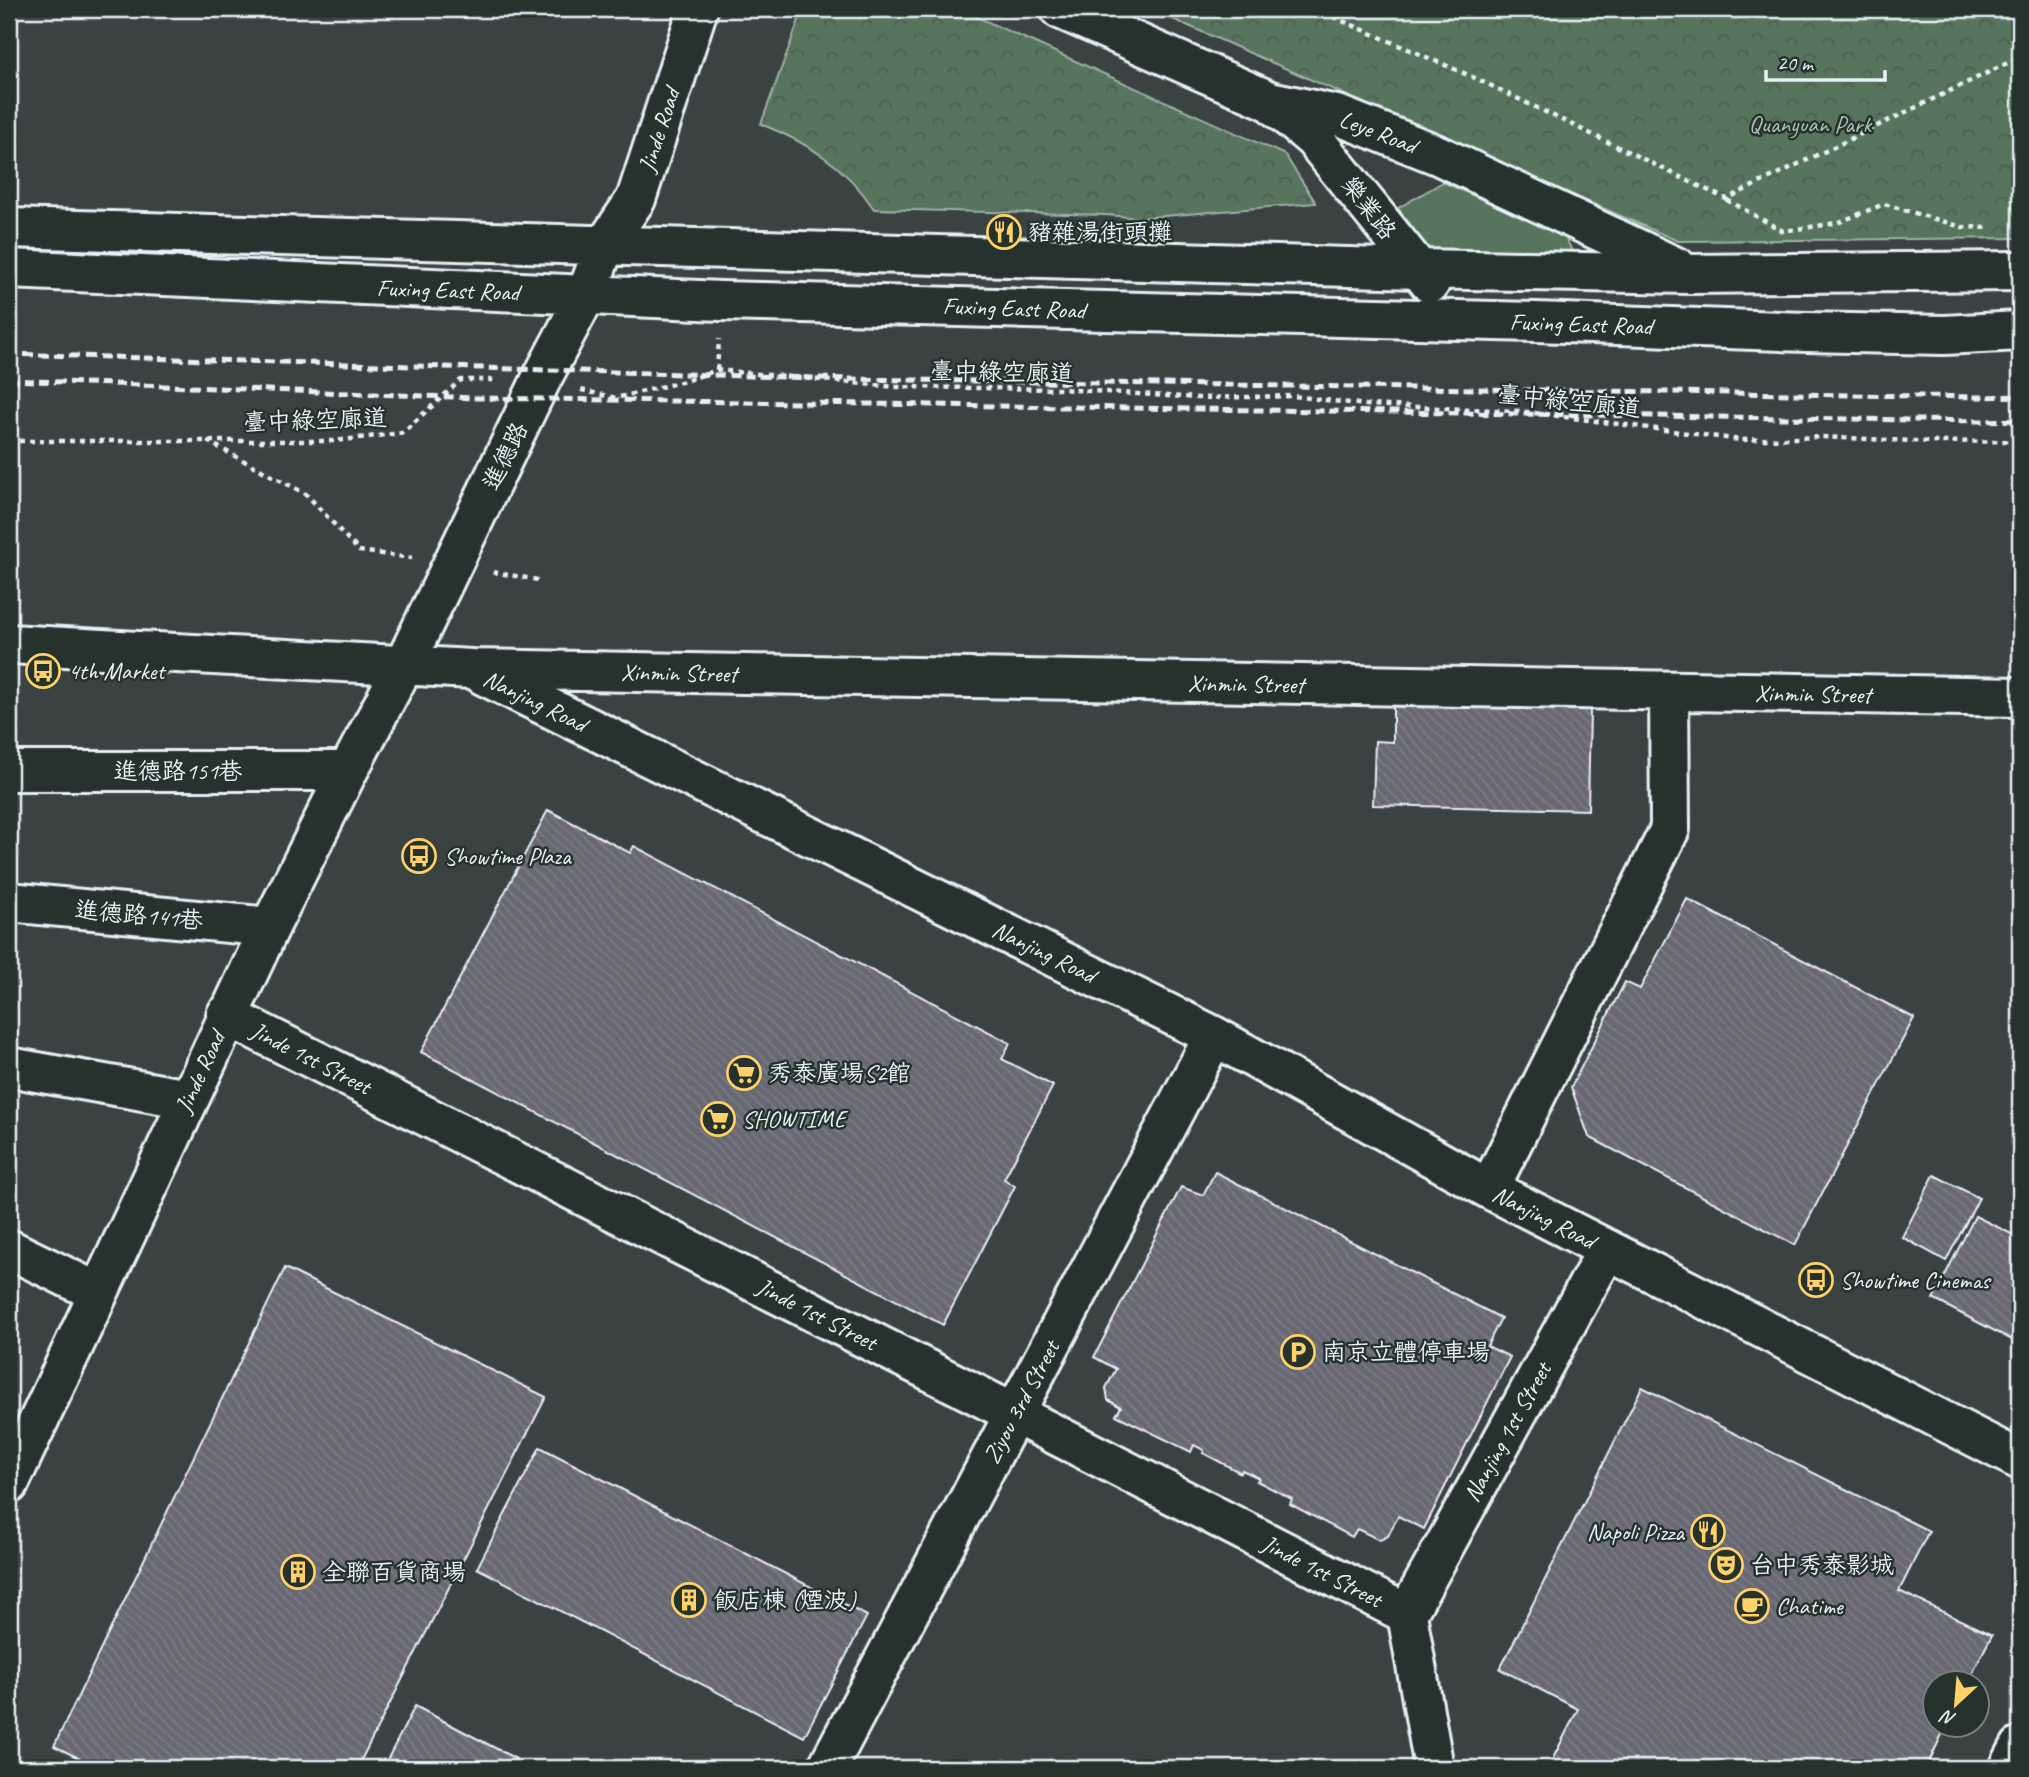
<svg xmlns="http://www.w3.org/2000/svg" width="2029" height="1777" viewBox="0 0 2029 1777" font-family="Caveat,'LXGW WenKai TC',sans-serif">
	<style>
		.green { fill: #57745c; stroke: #a0b2aa; stroke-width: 2 }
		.park { fill: url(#park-crowns); stroke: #a0b2aa; stroke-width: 2 }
		.building { fill: url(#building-back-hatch); stroke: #e8f1f8; stroke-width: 2 }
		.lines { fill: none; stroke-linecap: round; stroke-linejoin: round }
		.minor-casing { stroke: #e8f1f8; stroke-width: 44 }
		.path { stroke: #e8f1f8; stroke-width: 4.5; stroke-dasharray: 5 5; stroke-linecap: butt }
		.minor { stroke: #26332d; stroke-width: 38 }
		.rail { stroke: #e8f1f8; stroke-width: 5; stroke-dasharray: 10 5; stroke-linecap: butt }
		.labels { text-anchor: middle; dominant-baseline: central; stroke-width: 5; stroke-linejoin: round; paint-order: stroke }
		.park-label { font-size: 24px; fill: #aebfba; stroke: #26332d }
		.street-label { font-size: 24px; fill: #e8f1f8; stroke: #26332d }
		.poi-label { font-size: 24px; fill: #e8f1f8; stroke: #26332d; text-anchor: start }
	</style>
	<defs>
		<pattern id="park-crowns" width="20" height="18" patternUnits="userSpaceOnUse" patternTransform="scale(1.75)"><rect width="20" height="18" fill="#57745c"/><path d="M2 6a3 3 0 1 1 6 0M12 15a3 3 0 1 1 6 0" fill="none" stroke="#4e5c52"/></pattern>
		<pattern id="building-back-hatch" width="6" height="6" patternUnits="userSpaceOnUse" patternTransform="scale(1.75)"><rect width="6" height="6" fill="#676773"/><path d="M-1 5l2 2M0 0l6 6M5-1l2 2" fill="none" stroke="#7d7d88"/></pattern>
	</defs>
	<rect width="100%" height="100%" fill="#3a4342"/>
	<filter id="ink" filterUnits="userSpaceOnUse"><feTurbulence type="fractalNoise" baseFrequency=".0143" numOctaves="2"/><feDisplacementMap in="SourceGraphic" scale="14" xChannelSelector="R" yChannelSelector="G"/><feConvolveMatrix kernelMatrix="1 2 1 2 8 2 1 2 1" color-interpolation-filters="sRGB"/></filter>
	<g filter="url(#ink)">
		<path class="green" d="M1443 182 1565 237 1571 249 1565 259 1430 251 1398 208Z"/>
		<path class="park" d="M803 9H959L1285 155 1316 203 1141 218 1106 215 874 209C846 166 808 143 761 124Z
			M1150 9H2020V238L1678 241Z"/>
		<path class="building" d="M1393 706 1590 710 1588 810 1373 805 1375 741 1393 742Z
			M548 810 630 853 634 846 1010 1043 1002 1059 1053 1086 1004 1179 1015 1186 943 1325 421 1052Z
			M1687 899 1914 1018 1795 1245 1589 1137 1571 1087 1625 982 1640 989Z
			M1215 1172 1501 1318 1487 1346 1510 1357 1424 1529 1398 1516 1388 1536 1380 1540 1357 1529 1352 1537 1290 1504 1292 1499 1257 1481 1259 1478 1242 1470 1241 1473 1203 1453 1204 1450 1194 1445 1191 1452 1116 1415 1121 1407 1108 1400 1106 1388 1116 1369 1094 1357 1181 1187 1203 1195Z
			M1934 1175 1979 1198 1946 1261 1902 1237Z
			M1975 1216 2020 1238V1344L1933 1299Z
			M285 1268 546 1397 357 1768H99L54 1746Z
			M1642 1387 1929 1531 1899 1591 1992 1635 1968 1682H1934V1724H1947L1926 1768H1548L1578 1709 1500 1669Z
			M540 1447 867 1616 804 1737 477 1568Z
			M415 1706 516 1759 511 1768H383Z"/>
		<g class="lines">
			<g class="minor-casing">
				<path id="minor" d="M1060 9 1270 101 1337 115 1438 155 1678 268
					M1274 105 1314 139 1430 283
					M9 228 1419 269 1689 274 2020 271
					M9 269 721 301 1536 322 1806 332 1944 335 2020 331
					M9 644 472 669 2020 697
					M483 675 1214 1036 1489 1189 2020 1460
					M9 771H348
					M9 902 270 927
					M226 1015 1015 1414 1407 1614
					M9 1067 188 1099
					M1489 1189 1670 829 1669 691
					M9 1249 97 1292
					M9 1484 270 927 348 771 403 667 541 380 586 295 605 245 636 199 698 9
					M1407 1614 1607 1250
					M1407 1614 1434 1768
					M827 1768 1214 1036
					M2009 1768 2020 1747"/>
			</g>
			<path class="path" d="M1315 9 1475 78 1726 199 2020 57
				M1727 200 1783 231 1837 223 1884 204 1962 227 1990 228
				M717 370 719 339
				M581 390 616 398 685 381 717 370 895 387 1060 389 1199 398 1293 396 1366 405 1519 411 1741 440 1822 437 1934 442 2020 441
				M9 441H334L402 433 461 380H496
				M207 441 306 494 359 551 412 558
				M493 572 538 580"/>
			<use href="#minor" class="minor"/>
			<path class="rail" d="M9 354 850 379 1980 397 2020 396
				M9 380 477 398 1981 421 2020 420"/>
		</g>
	</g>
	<defs>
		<g id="restaurant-ring" transform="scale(1.75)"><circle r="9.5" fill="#26332d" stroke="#ffd166" stroke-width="1.5"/><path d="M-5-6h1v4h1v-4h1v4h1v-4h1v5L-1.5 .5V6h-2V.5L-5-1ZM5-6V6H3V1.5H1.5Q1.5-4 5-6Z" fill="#ffd166"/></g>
		<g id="bus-ring" transform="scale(1.75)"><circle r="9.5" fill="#26332d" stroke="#ffd166" stroke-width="1.5"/><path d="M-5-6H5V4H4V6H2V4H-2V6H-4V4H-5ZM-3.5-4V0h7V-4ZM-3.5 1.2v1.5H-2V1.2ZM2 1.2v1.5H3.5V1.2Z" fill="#ffd166"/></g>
		<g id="supermarket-ring" transform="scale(1.75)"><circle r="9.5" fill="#26332d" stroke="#ffd166" stroke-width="1.5"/><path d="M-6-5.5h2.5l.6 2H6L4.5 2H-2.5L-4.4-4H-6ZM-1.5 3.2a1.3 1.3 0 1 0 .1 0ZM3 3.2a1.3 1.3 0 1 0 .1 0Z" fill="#ffd166"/></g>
		<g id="parking-ring" transform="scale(1.75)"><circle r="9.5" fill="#26332d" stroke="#ffd166" stroke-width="1.5"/><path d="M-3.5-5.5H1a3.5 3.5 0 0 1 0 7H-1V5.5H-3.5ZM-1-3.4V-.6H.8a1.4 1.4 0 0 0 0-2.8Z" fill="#ffd166"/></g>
		<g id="theatre-ring" transform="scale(1.75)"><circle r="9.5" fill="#26332d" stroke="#ffd166" stroke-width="1.5"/><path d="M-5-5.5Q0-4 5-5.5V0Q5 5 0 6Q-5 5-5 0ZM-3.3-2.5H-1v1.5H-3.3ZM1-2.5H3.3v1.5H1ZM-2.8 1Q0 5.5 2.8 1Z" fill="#ffd166"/></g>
		<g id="building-ring" transform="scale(1.75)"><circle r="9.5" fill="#26332d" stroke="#ffd166" stroke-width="1.5"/><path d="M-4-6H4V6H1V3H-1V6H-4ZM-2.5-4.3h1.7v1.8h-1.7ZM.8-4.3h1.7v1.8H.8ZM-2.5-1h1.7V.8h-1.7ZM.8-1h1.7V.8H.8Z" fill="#ffd166"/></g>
		<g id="cafe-ring" transform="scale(1.75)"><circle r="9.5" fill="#26332d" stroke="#ffd166" stroke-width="1.5"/><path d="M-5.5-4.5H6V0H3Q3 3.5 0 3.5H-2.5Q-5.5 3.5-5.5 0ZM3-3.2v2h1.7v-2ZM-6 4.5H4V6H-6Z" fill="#ffd166"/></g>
	</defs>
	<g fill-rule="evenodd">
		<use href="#restaurant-ring" x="1004" y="232"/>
		<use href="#bus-ring" x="43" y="671"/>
		<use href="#bus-ring" x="419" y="856"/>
		<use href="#supermarket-ring" x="744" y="1073"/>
		<use href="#supermarket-ring" x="718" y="1119"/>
		<use href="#bus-ring" x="1816" y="1280"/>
		<use href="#parking-ring" x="1298" y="1352"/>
		<use href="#restaurant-ring" x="1708" y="1532"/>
		<use href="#theatre-ring" x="1726" y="1565"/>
		<use href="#building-ring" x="298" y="1572"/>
		<use href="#building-ring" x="689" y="1600"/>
		<use href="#cafe-ring" x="1752" y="1606"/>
	</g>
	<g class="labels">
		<g class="park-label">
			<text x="1810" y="124">Quanyuan Park</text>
		</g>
		<g class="street-label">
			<text transform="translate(659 130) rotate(-72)">Jinde Road</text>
			<text transform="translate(1378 132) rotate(21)">Leye Road</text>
			<text transform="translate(1369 208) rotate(52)">樂業路</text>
			<text transform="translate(448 290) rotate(2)">Fuxing East Road</text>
			<text transform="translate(1014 308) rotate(2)">Fuxing East Road</text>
			<text transform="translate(1581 324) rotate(2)">Fuxing East Road</text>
			<text transform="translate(1002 372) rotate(1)">臺中綠空廊道</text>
			<text transform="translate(1569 401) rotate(6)">臺中綠空廊道</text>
			<text transform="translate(315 420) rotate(-2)">臺中綠空廊道</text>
			<text transform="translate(505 456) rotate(-64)">進德路</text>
			<text transform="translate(679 673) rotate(1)">Xinmin Street</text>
			<text transform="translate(1246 684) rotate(1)">Xinmin Street</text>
			<text transform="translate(1813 694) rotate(1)">Xinmin Street</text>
			<text transform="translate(535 701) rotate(26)">Nanjing Road</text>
			<text x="178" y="771">進德路151巷</text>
			<text transform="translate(139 915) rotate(5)">進德路141巷</text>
			<text transform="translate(1044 952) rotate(26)">Nanjing Road</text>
			<text transform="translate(311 1058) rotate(27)">Jinde 1st Street</text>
			<text transform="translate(200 1072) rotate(-65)">Jinde Road</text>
			<text transform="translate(1544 1217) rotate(27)">Nanjing Road</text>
			<text transform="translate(817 1314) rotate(27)">Jinde 1st Street</text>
			<text transform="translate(1021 1402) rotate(-62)">Ziyou 3rd Street</text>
			<text transform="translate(1507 1432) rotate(-61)">Nanjing 1st Street</text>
			<text transform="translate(1322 1571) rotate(27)">Jinde 1st Street</text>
		</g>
		<g class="poi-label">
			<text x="1028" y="232">豬雜湯街頭攤</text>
			<text x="68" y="671">4th Market</text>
			<text x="444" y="856">Showtime Plaza</text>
			<text x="768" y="1073">秀泰廣場S2館</text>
			<text x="742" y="1119">SHOWTIME</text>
			<text x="1840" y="1280">Showtime Cinemas</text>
			<text x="1322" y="1352">南京立體停車場</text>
			<text x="1684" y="1532" text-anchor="end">Napoli Pizza</text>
			<text x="1750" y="1565">台中秀泰影城</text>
			<text x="322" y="1572">全聯百貨商場</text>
			<text x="714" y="1600">飯店棟 (煙波)</text>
			<text x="1776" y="1606">Chatime</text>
		</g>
	</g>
	<rect width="2029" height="1777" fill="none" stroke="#26332d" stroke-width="35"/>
	<rect x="18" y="18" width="1994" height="1742" fill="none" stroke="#e8f1f8" stroke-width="2.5" filter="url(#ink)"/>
	<g transform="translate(1956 1704) rotate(206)"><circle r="33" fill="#26332d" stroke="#747f7e" stroke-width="2"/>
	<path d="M0-5L12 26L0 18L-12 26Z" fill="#ffd166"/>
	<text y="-10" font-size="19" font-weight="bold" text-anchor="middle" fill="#e8f1f8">N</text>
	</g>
	<path d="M1766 70v10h119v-10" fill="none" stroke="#e8f1f8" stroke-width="3.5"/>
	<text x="1777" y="70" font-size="21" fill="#e8f1f8" stroke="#26332d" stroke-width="5" paint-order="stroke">20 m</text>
</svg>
